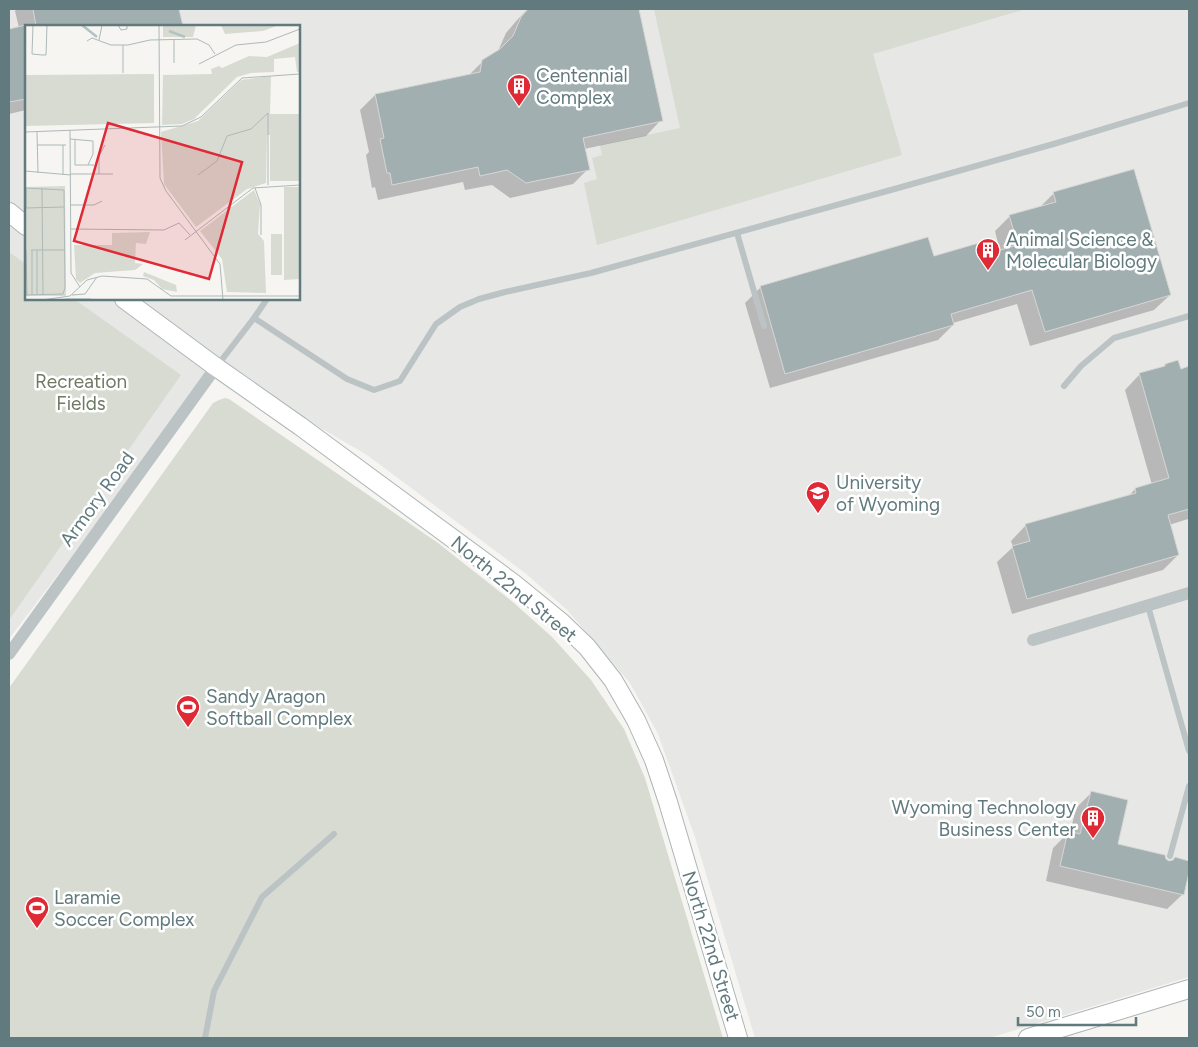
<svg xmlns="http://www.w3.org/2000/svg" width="1198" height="1047" viewBox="0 0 1198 1047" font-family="Figtree,sans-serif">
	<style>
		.built { fill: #e7e7e6; fill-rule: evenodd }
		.green { fill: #d7dbd2 }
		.shadow { fill: #0003 }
		.building { fill: #a1afb0; stroke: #d7d7d5 }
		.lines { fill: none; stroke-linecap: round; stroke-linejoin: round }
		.secondary-casing { stroke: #acb6b8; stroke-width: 20 }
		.lane { stroke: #bcc3c5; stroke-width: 6 }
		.street { stroke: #bcc3c5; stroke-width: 12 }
		.secondary { stroke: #fff; stroke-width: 18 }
		.labels { text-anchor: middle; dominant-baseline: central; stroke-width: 5; stroke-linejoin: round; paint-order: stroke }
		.poi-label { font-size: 19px; fill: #617a7d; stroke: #fff; text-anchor: start }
		.park-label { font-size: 19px; fill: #6f7a64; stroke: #fff }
		.street-label { font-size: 19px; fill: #617a7d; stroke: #fff }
		.inset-river { fill: none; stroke: #b1c4c3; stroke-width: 2.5 }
		.inset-road { fill: none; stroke: #adb9b8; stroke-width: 1 }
		.view { fill: #df2935; fill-opacity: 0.15; stroke: #df2935; stroke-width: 2.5 }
		.inset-edge { fill: none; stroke: #617a7d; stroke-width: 2.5 }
	</style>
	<rect width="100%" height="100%" fill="#f6f5f2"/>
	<path class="built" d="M9 9H1189V977L989 1038H755L695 837 658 734 630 683 567 610 525 573 367 455 216 367 9 639ZM26 26H299V299H26Z"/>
	<path class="green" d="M654 9H1026L873 54 902 155 597 245 584 183 597 179 592 158 602 155 600 145 680 128Z
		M9 252 26 264V299H74L181 375 9 620Z
		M225 398 229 399 438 543 514 603 552 637 591 680 624 729 645 778 723 1038H9V688L213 403 219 400Z"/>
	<path class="shadow" d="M17 9H178L181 26H26V110L9 114V30L19 28 15 11Z
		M528 9H545L549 10 554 9H638L661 120 646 136 584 149 588 169 573 184 510 198 492 185 465 190 463 182 378 200 375 187 372 188 366 155 369 152 360 110 375 95 469 75 483 61 498 51 506 33 517 20Z
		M1054 193 1170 295 1154 310 1030 346 1017 304 953 323V325L938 340 770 388 745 303 760 288 928 239 933 258 992 253 1000 251 995 231 1010 216 1039 208Z
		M1165 365 1180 370 1189 368V524L1188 519 1169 525 1178 555 1163 570 1012 614 997 562 1013 547 1011 541 1026 525 1129 496 1135 489 1152 485 1125 390 1140 374 1163 368Z
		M1091 793 1116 845 1165 860 1169 862 1173 861 1175 859 1189 862V867L1183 894 1167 909 1046 881 1053 848 1068 833H1070L1076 808Z"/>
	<path class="building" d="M33 9H179L183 26H36Z
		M528 9H639L663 121 583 138 590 170 526 183 507 170 480 176 478 167 392 185 390 173H387L380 139 384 138 375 94 480 72 482 60 500 49 513 36 521 17Z
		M26 25V99L9 102V29Z
		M1134 169 1171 295 1045 332 1032 290 951 314 954 325 785 374 760 286 928 237 934 256 989 240 993 252 1018 245 1009 215 1056 202 1053 192Z
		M1178 360 1181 369 1189 366V509L1168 515 1179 555 1027 599 1012 546 1030 541 1025 524 1136 493 1135 488 1169 478 1139 373 1165 366V364Z
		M1091 791 1128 800 1118 844 1165 855 1166 859 1169 861 1173 860 1175 857 1189 861V872L1184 895 1060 866 1068 831 1080 834Z"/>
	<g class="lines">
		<g class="secondary-casing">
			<path id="secondary" d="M9 212 26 226
				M124 299 216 367 300 426 513 583 561 622 587 647 613 680 636 720 654 760 668 802 738 1038
				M1028 1038 1189 989"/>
		</g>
		<path class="lane" d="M737 233 764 326
			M254 318 347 379 374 390 400 381 436 324 460 307 479 299 505 292 591 273 898 188 1057 143 1189 103
			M217 366 254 318 267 299
			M1064 386 1081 366 1114 338 1189 316
			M1148 606 1189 751
			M1170 856 1189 786
			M205 1038 214 991 262 897 334 834"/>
		<path class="street" d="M1033 640 1189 593
			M9 654 216 367"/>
		<use href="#secondary" class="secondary"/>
	</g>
	<defs>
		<g id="building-pin" transform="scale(1.25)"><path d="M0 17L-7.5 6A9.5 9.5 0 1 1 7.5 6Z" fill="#df2935" stroke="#fff"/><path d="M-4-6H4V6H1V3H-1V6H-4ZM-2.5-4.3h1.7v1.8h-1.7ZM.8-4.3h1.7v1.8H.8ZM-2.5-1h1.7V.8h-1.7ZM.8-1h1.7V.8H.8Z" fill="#fff"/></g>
		<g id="university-pin" transform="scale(1.25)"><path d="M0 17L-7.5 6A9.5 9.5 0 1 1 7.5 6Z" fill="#df2935" stroke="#fff"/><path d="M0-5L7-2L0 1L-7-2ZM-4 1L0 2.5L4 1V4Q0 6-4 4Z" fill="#fff"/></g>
		<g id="stadium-pin" transform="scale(1.25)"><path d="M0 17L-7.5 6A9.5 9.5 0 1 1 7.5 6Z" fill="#df2935" stroke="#fff"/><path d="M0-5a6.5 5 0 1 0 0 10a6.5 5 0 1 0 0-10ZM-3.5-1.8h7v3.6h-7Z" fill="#fff"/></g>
	</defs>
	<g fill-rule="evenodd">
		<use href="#building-pin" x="519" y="86"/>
		<use href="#building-pin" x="988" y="250"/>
		<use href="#university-pin" x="818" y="493"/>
		<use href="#stadium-pin" x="188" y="707"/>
		<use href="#building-pin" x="1093" y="818"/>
		<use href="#stadium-pin" x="37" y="908"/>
	</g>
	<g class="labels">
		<g class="poi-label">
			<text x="536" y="75">Centennial<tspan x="536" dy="22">Complex</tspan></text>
			<text x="1006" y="239">Animal Science &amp;<tspan x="1006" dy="22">Molecular Biology</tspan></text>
			<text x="836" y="482">University<tspan x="836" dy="22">of Wyoming</tspan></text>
			<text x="206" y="696">Sandy Aragon<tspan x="206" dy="22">Softball Complex</tspan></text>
			<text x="1076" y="807" text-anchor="end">Wyoming Technology<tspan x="1076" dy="22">Business Center</tspan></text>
			<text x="54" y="897">Laramie<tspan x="54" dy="22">Soccer Complex</tspan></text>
		</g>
		<g class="park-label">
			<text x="81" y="381">Recreation<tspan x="81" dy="22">Fields</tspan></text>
		</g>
		<g class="street-label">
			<text transform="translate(97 499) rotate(-54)">Armory Road</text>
			<text transform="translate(514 589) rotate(39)">North 22nd Street</text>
			<text transform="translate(711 946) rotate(73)">North 22nd Street</text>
		</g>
	</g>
	<g transform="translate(25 25)">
		<rect width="275" height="275" fill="#f6f5f2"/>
		<path d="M138 0H171L168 12H138ZM196 0H254L238 6 200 9ZM275 18V47H272L270 32 249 34V47L226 48 212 52 169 94 157 99 137 100 138 50 187 49 186 44 194 41 197 43 224 31 242 32ZM129 49V98L0 101V50ZM246 51 245 89H275V156H245V110H242L241 158 222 164 171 202 139 159 136 107 173 96 216 55ZM40 161 41 271H0V162ZM259 162H275V254L259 255ZM229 165 235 179 233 209 239 216 241 268 202 267 197 234 175 206ZM125 207 121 219 111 218 110 238 118 239 110 245 70 248 55 258 51 254 49 220H87V208ZM246 209H257V250H246ZM119 247 151 260 152 267 137 264 129 255 118 251Z" fill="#d7dbd2"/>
		<path class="inset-river" d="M57 0 72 12M144 6 160 12"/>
		<path class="inset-road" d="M8 0 7 29 17 30H21L22 0M93 0 96 5 102 4V0M134 0 135 153 141 166 195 239 198 275M74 15 77 0M62 16 67 13 86 20H103L125 15 172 14 184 20 190 29M149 38V14M174 39 211 20 241 17 275 4M98 48V20M45 105 46 248 55 262M0 107 157 101 176 92 217 53 275 49M12 107 13 148M45 114 68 116V129L63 140M50 114V140H69M12 120H41M38 120V150M0 146 46 150M46 149H88M74 149V131L80 120M173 150 192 136 202 111 226 104 243 88V160M0 163 39 165 40 263 38 269 0 270M17 163 18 270M230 163 236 180V210M1 164V183M46 180H69L77 176M0 183 39 182M46 204 139 205 154 198 165 210M160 215 228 163 275 160M1 225 2 270M6 225H40M7 225V270M12 225V270M47 270 60 269 72 252M40 274H66M17 275 45 271 62 255 77 251 122 254 146 271H275"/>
		<path class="view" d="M83 98 217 137 184 254 49 216Z"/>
		<rect width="275" height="275" class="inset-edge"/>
	</g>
	<rect width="1198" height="1047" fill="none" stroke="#617a7d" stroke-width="20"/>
	<path d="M1018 1017v8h118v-8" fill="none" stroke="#617a7d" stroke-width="2.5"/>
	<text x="1026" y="1017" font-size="15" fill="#617a7d" stroke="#ffffff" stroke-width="4" paint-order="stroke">50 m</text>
</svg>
